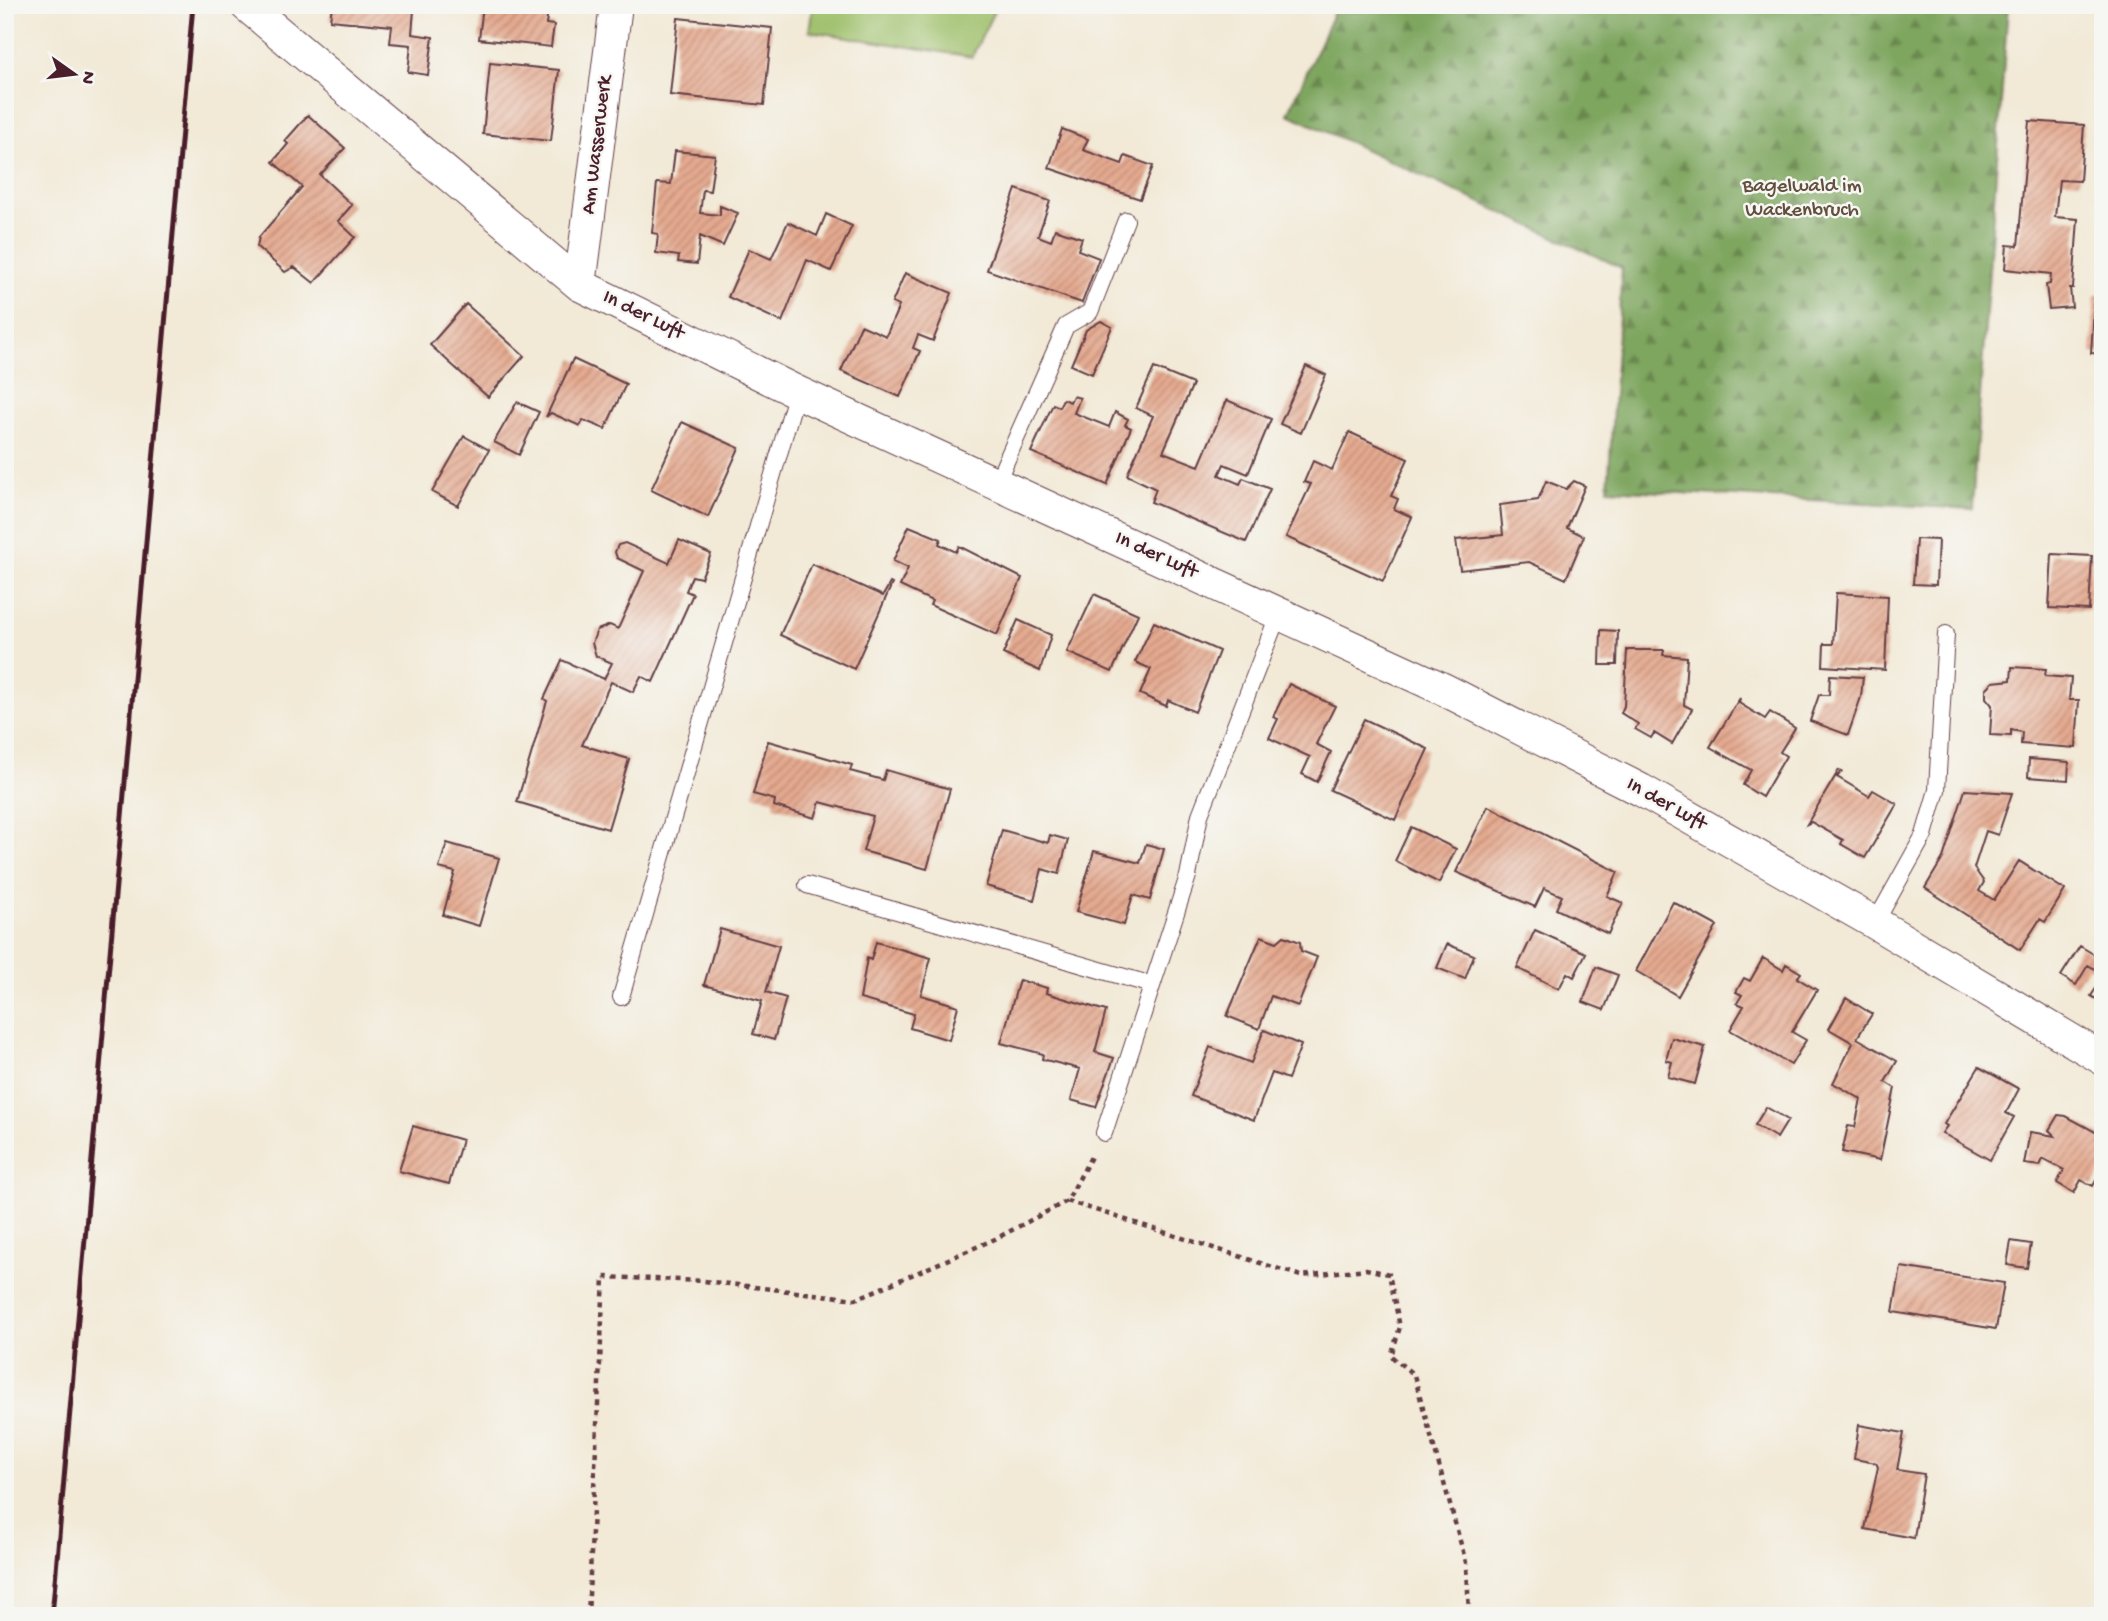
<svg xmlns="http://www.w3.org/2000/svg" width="2108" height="1621" viewBox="0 0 2108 1621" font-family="'Gochi Hand',sans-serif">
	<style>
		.green { fill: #9ec06a; stroke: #74704a; stroke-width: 2 }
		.forest { fill: url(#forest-firs); stroke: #646244; stroke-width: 2 }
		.building { fill: url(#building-hatch) }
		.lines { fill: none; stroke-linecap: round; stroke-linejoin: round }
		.service-casing { stroke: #633d45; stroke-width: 18 }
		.minor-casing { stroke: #633d45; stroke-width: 34 }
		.path { stroke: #633d45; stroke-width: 4.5; stroke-dasharray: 5 5; stroke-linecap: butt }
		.service { stroke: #fff; stroke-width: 16 }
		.minor { stroke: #fff; stroke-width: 32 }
		.rail { stroke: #4a1f2b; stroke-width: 5 }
		.labels { text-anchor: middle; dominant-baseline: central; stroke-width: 5; stroke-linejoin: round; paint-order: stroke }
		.street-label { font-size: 21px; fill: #4a1f2b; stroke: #f6f6f2 }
		.park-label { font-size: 21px; fill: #634f3e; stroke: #f6f6f2 }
	</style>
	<defs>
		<pattern id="forest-firs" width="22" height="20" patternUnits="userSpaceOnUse" patternTransform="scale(1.75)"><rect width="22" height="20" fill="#7ea65e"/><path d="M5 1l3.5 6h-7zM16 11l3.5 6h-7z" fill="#69874e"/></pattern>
		<pattern id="building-hatch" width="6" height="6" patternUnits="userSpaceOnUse" patternTransform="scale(1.75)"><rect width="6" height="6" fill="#e5aa90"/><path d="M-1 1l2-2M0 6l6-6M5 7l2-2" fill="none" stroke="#bc8a76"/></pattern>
	</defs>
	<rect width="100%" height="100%" fill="#f6f6f2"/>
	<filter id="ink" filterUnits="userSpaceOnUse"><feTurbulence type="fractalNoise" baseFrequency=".0143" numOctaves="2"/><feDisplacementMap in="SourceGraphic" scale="14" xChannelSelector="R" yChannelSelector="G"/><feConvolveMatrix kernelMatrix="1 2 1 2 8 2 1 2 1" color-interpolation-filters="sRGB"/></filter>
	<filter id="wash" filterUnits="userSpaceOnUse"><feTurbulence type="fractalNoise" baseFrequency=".00686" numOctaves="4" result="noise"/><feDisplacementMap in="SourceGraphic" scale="28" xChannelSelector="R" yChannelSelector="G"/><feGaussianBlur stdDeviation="1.57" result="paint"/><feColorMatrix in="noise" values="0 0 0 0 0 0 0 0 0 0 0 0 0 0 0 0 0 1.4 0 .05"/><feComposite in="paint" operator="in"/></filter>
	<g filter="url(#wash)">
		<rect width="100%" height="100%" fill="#f2e9d6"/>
		<path class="green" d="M813 5H997L972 57 809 31Z"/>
		<path class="forest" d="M1337 5H2008L1972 509 1608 489 1622 268 1288 114Z"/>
		<g id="blocks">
			<path class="building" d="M332 5H396V8L414 10 412 34 433 37 428 75 408 72 411 45 390 43 392 26 330 20Z
				M483 5H549L546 24 554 25 551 47 479 39Z
				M678 18 772 28 764 105 670 95Z
				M490 63 559 70 551 141 483 134Z
				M308 115 345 148 320 175 352 205 338 221 355 237 314 283 294 267 285 272 257 247 259 237 302 187 273 162 288 144 285 141Z
				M2029 121 2084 125 2080 181 2059 180 2055 217 2078 219 2073 288H2070L2072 307 2049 309 2046 285 2050 284 2051 274 2005 269 2007 245 2018 246Z
				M1062 129 1088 139 1083 150 1122 164 1125 156 1153 166 1140 199 1049 168Z
				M675 151 715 155 710 191 703 190 700 213 720 215V206L738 213 723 246 700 236 697 264 678 262 679 256 656 253 658 234 652 233 657 183 671 184Z
				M1016 189 1050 201 1038 236 1051 241 1055 229 1082 238 1078 250 1099 258 1082 303 987 270Z
				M826 214 852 226 831 271 807 260 782 322 728 297 749 249 771 259 788 222 817 236Z
				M905 273 952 293 933 341 918 335 913 348 920 351 900 397 841 371 861 325 886 336 899 306 892 303Z
				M2095 295H2103V354L2091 353Z
				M466 304 524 356 488 397 430 345Z
				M1101 321 1112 327 1092 374 1071 365 1086 330Z
				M573 359 626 384 605 429 583 420 580 426 551 413 546 417Z
				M1306 366 1326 375 1301 433 1280 424Z
				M1154 368 1193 384 1163 452 1199 466 1227 400 1271 419 1248 474 1224 464 1219 475 1240 484 1243 478 1270 489 1246 542 1151 502 1156 489 1127 475 1153 416 1136 408Z
				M1073 396 1080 398 1074 413 1109 427 1115 412 1128 419 1125 425 1131 428 1107 485 1031 452 1053 404 1059 407 1063 399 1070 402Z
				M517 402 539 412 519 455 494 442Z
				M682 422 739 448 708 517 651 490Z
				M1349 432 1408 459 1391 496 1398 499 1394 509 1412 517 1383 581 1286 537 1311 484 1304 482 1313 461 1332 470Z
				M464 436 489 450 458 506 432 492Z
				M1546 481 1566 489 1574 481 1585 486 1567 528 1584 536 1566 579 1529 562 1460 570 1456 540 1503 535 1500 505 1538 500Z
				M909 526 941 539 939 544 956 552 959 546 1022 578 997 635 930 605 932 601 900 586 908 568 893 561Z
				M1916 539 1938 540 1936 585 1913 584Z
				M679 540 711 554 701 578 692 576 686 591 693 594 653 682 641 676 633 692 611 682 582 745 629 759 608 829 517 802 547 701 544 699 562 660 604 679 612 663 596 656 592 643 597 630 610 625 618 629 644 571 617 558 615 552 618 545 625 543 669 563Z
				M2052 554 2092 556 2089 610 2049 608Z
				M812 564 883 596 890 583 892 584 854 669 780 635Z
				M1836 593 1888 596 1885 670 1823 666 1824 644H1833Z
				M1094 594 1138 614 1112 672 1067 652Z
				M1018 620 1051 635 1040 671 1003 654Z
				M1154 622 1219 651 1195 712 1168 700 1166 706 1140 694 1151 669 1135 662Z
				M1601 630 1618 631 1617 665H1600Z
				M1627 650H1664L1663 655 1687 657 1684 705 1692 709 1672 744 1654 733 1651 738 1635 729 1638 724 1621 713 1624 706Z
				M2012 667 2046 669 2045 676 2071 678 2069 700H2079L2076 748 2021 744 2022 732 2011 730V736L1990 735 1992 705 1986 698V689L1993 682 2011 680Z
				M1830 675 1863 677 1861 697 1848 735 1810 721 1819 695H1829Z
				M1289 684 1335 706 1316 744 1331 752 1317 782 1302 774 1310 757 1269 738 1278 719 1273 717Z
				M1740 698 1739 703 1765 719 1770 712 1795 728 1780 752 1786 756 1762 797 1743 785 1751 770 1710 747Z
				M1364 719 1428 749 1395 820 1330 790Z
				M768 741 852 765 850 771 883 780 886 770 950 789 927 869 863 851 873 816 820 802 815 818 774 806 775 800 753 794Z
				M2029 759 2069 762 2068 780 2028 777Z
				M1839 770 1842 771 1837 777 1869 796 1873 790 1897 804 1865 858 1841 844 1843 840 1811 822 1807 824Z
				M1965 790 2012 793 1998 835 1986 831 1974 868 1984 882 1979 891 1994 900 2019 861 2065 890 2045 922 2040 919 2020 950 1925 888 1943 858Z
				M1488 806 1618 872 1607 896 1623 903 1608 934 1556 909 1562 896 1544 888 1535 907 1456 872Z
				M1411 827 1456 849 1439 883 1395 861Z
				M2099 828H2103V852L2096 851Z
				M1002 830 1048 843 1050 835 1068 840 1059 874 1042 869 1034 900 986 886Z
				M447 843 499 858 479 926 443 915 455 872 439 868Z
				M1146 844 1164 849 1150 900 1133 895 1124 925 1076 912 1094 851 1140 863Z
				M1673 902 1717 926 1678 996 1636 971Z
				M720 929 779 946 766 992 786 998 774 1040 753 1034 762 1001 704 985Z
				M1535 930 1586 953 1574 977 1567 973 1559 989 1517 968Z
				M1261 936 1277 942 1284 936 1300 942 1301 951 1317 957 1298 1006 1271 996 1259 1029 1227 1016Z
				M876 942 931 958 921 995 958 1006 949 1040 910 1028 914 1014 860 999 867 958 871 960Z
				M2103 942V974L2088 965 2076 985 2061 976 2080 946 2095 955Z
				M1447 944 1474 955 1465 979 1437 968Z
				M1763 958 1783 970 1786 964 1801 973 1797 978 1817 990 1792 1032 1806 1040 1791 1065 1730 1030 1744 1006 1737 1003 1742 995 1736 992 1744 978 1750 981Z
				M1596 967 1618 975 1604 1010 1583 1002Z
				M2103 978V1003L2091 996Z
				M1019 980 1047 988 1046 993 1106 1011 1095 1052 1114 1058 1096 1107 1071 1100 1080 1069 1042 1059 1043 1054 1001 1043Z
				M1846 998 1872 1014 1857 1038 1897 1061 1885 1082 1895 1088 1880 1160 1842 1152 1848 1126 1855 1127 1861 1099 1833 1083 1853 1043 1829 1029Z
				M1264 1030 1301 1045 1288 1079 1272 1073 1254 1120 1191 1096 1210 1047 1251 1063Z
				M1672 1038 1705 1047 1695 1084 1668 1077 1672 1062 1666 1060Z
				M1979 1067 2019 1089 2006 1113 2014 1117 1990 1160 1942 1133 1947 1126 1944 1124Z
				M1766 1107 1788 1120 1777 1138 1755 1125Z
				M2058 1115 2066 1116 2103 1136V1168L2093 1186 2081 1180 2074 1193 2057 1183 2064 1170 2043 1159 2040 1166 2024 1164 2030 1132 2055 1136 2049 1130Z
				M413 1126 462 1140 449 1184 399 1171Z
				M2011 1241 2031 1244 2027 1268 2007 1265Z
				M1901 1267 2004 1283 1996 1329 1893 1312Z
				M1859 1425 1904 1433 1897 1470 1924 1474 1914 1538 1865 1529 1878 1467 1876 1463 1854 1459Z"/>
		</g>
	</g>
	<g filter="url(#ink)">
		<use href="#blocks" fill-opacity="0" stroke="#633d45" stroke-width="2"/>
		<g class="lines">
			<g class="service-casing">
				<path id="service" d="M996 484 1066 326 1090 312 1126 220
					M807 885 1152 985
					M1875 923 1924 835 1937 790 1946 634
					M621 997 797 392
					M1104 1133 1188 876 1200 815 1279 613"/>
			</g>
			<g class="minor-casing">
				<path id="minor" d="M246 5 580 285 797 392 1443 689 1641 790 1875 923 2103 1059
					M580 285 616 5"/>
			</g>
			<path class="path" d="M1067 1201 1301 1276 1366 1269 1389 1274 1400 1327 1391 1356 1414 1375 1467 1566 1469 1616
				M588 1616 604 1277 704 1281 856 1299 995 1239 1067 1201 1092 1155"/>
			<use href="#service" class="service"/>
			<use href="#minor" class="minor"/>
			<path class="rail" d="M52 1616 193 5"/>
		</g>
	</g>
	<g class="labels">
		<g class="street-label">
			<text transform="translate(598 145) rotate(-83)">Am Wasserwerk</text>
			<text transform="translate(643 316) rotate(26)">In der Luft</text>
			<text transform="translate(1156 556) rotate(24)">In der Luft</text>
			<text transform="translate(1666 805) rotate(29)">In der Luft</text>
		</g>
		<g class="park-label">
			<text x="1802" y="187">Bagelwald im<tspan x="1802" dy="24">Wackenbruch</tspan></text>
		</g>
	</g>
	<rect width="2108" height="1621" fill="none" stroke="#f6f6f2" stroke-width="28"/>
	<g transform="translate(74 74) rotate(104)" stroke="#f6f6f2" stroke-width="5" paint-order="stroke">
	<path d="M0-5L12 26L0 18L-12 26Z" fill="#4a1f2b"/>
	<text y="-10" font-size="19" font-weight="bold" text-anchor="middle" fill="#4a1f2b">N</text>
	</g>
</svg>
